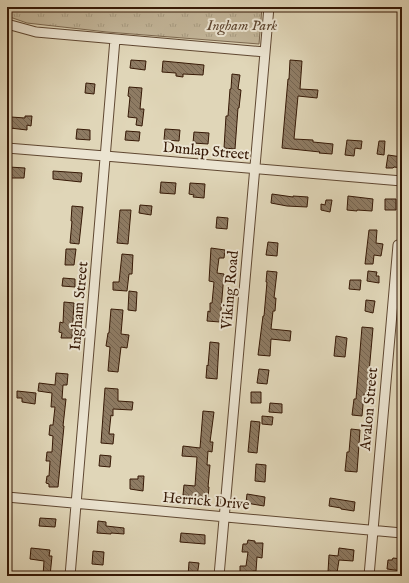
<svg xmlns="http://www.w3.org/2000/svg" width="409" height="583" viewBox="0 0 409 583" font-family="'IM FELL English',serif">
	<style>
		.park { fill: url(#park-tufts); stroke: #7c6850 }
		.building { fill: url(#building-back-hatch); stroke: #361906 }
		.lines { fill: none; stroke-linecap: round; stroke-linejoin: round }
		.minor-casing { stroke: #604832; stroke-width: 11 }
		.minor { stroke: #ebe4d1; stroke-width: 9 }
		.labels { text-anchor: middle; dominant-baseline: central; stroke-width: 4; stroke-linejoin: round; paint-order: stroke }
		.park-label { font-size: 15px; font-style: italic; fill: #604832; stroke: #ebe4d1 }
		.street-label { font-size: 15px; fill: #361906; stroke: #ebe4d1 }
	</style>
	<defs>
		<pattern id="park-tufts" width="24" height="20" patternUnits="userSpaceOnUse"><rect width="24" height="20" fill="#c3b69a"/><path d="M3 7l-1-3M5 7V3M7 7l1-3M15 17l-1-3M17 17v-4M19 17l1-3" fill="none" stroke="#a89c83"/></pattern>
		<pattern id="building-back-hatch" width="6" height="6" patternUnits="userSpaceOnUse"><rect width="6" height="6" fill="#8e7b63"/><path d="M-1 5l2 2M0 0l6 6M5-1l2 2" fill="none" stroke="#756450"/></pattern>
	</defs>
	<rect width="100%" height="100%" fill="#e0d6b8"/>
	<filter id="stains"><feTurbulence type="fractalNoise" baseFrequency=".005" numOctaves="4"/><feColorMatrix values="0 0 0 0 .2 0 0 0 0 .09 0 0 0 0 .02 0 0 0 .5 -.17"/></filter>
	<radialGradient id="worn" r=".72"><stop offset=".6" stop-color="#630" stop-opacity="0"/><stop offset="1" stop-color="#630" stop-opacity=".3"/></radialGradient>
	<path class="park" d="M7 7H262L259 44 107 32 27 23 7 16Z"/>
	<path class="building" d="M131 60 146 61 145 70 130 68Z
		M290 60 302 61 300 89 318 90 317 98 298 96 294 139 313 140V142L333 144 332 154 319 153 320 152 282 148 288 79H289Z
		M163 61 204 65 203 75 183 74V77L176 76V73L162 72Z
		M232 74 240 75 238 89 241 90 239 108H238L235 149 224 148 226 116H228L230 89H231Z
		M86 83 95 84 94 94 85 93Z
		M129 87 142 88 140 109H144L142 126 136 125 137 118 128 117 130 97 128 96Z
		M25 116H32L31 126 27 125V130L10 128 11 117 25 118Z
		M77 129 90 130V140L76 139Z
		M165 129 180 130 179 141 164 140Z
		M126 131 140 132 139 141 125 140Z
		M194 132 209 133 208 144 193 143Z
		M347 140 362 141 361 149 355 148 354 156 345 155Z
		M379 141H385L384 155 377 154Z
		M388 155 402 157V168L394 167 393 168H386Z
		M9 167 25 168 24 178H9Z
		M53 171 82 173 81 182 53 179Z
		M161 182 176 183 175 194 160 193Z
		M190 183 205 184 204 198 193 197 194 195 189 194Z
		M272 194 293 197V196L308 197 307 207 287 206 271 203Z
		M348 196 373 199 372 211 357 210V211L347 210Z
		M385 199H396V210H385Z
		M326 200H332L330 212 321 210V204L325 205Z
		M140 205 152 206 151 215 139 213Z
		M72 206 83 207 79 244 70 243 72 221H71Z
		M120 210H131L128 244 117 243Z
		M217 217 228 218 227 229 216 228Z
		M369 230H377L376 243 383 244 381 256 374 255 373 264H365Z
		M268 242 278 243 277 256 266 255Z
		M211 248 225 250 224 258H219L217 273 224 274 220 322 207 321 208 311 210 312V303H212L214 282 209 281Z
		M66 249H76L74 265H65Z
		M122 254 133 255 132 274H129L127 291 113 290V282H119Z
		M267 271 277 272 274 298H276L275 311H273L271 329 291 331 290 341 271 339 270 356 258 355 263 316H264L267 282H266Z
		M368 271 377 272 376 276H379V283L367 281Z
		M63 278 75 279V287L62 286Z
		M350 280H361L360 290 349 289Z
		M129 291 137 292 136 311 128 310Z
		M366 300 375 301 373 313 365 311Z
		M64 302 74 303 72 338H61L62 333 59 332 60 322 63 323Z
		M111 309 123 310 121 334 129 335 127 348 121 347 118 372 108 371 110 347 106 346 108 333H109Z
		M362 327 373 328 367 395 364 394 362 416 352 415 354 399H356Z
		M336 336 347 338 345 357 334 356Z
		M210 342 219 343 217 379 206 378 207 365 208 366Z
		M259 369 269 370 267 384 257 383Z
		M56 373 68 374 67 385H63L62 399H66L63 426H64L58 487H49V484L46 483 47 476H49L50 461H46L47 452H52L53 436 49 435 50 425H53L55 407H51L52 393 38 391 39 383 55 385Z
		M105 388 118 389V401L133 402 132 410 113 409V416L111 415 109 434H114L113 444 101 443Z
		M17 391 36 393 35 404 22 402V398H17Z
		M251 392H261V403H251Z
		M270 403 282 404V413L269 412Z
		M203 411 214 412 210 442H213L212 452 208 451 207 465H210L208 487H209L208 498 183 495 184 485 195 486 197 457 182 456 183 446 200 448Z
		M262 416 273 417 272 425 262 424Z
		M251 421 260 422 257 453 248 452Z
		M351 429 360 430 357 472 345 471 347 452H349Z
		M100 455 111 456 110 467 99 466Z
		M256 464 266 465 265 482 255 481Z
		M138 476H144L143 491 130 489V479H138Z
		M247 494 265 497 264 506 246 503Z
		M330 498 355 502 354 511 341 509V508L329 506Z
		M40 518 56 519 55 527 39 526Z
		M98 521 106 522V526L124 528V534L111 533V534L97 533Z
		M181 533 205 535V544L180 542Z
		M248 540 255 541V543H263L262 558 257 557 256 571H253V576L240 575V566H246L248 552H242L243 544H247Z
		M31 548 50 550 49 556H52L50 576H43L44 561 30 559Z
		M339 548 354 550 353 561 339 560 337 573 328 572 329 555 338 556Z
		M93 551 104 552 103 565 92 564Z
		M393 558 402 559V571L387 569 388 560H392Z
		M189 562 199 563 197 576H188Z"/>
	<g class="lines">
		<g class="minor-casing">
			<path id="minor" d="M7 24 36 32 265 52
				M7 148 105 156 402 181
				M7 497 402 533
				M70 576 115 39
				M219 576 269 7
				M369 576 398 245"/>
		</g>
		<use href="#minor" class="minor"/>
	</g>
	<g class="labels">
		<g class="park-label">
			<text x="242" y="25">Ingham Park</text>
		</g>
		<g class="street-label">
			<text transform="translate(206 151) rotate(5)">Dunlap Street</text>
			<text transform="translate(230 290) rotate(-85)">Viking Road</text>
			<text transform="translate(79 306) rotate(-85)">Ingham Street</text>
			<text transform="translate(369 409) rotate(-85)">Avalon Street</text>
			<text transform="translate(206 501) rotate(5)">Herrick Drive</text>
		</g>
	</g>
	<rect width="409" height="583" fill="none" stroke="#e0d6b8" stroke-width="24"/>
	<rect x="8" y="8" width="393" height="567" fill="none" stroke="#361906" stroke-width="2"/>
	<rect x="12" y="12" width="385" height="559" fill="none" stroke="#361906"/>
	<rect width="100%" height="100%" filter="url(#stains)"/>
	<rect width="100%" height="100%" fill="url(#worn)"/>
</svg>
